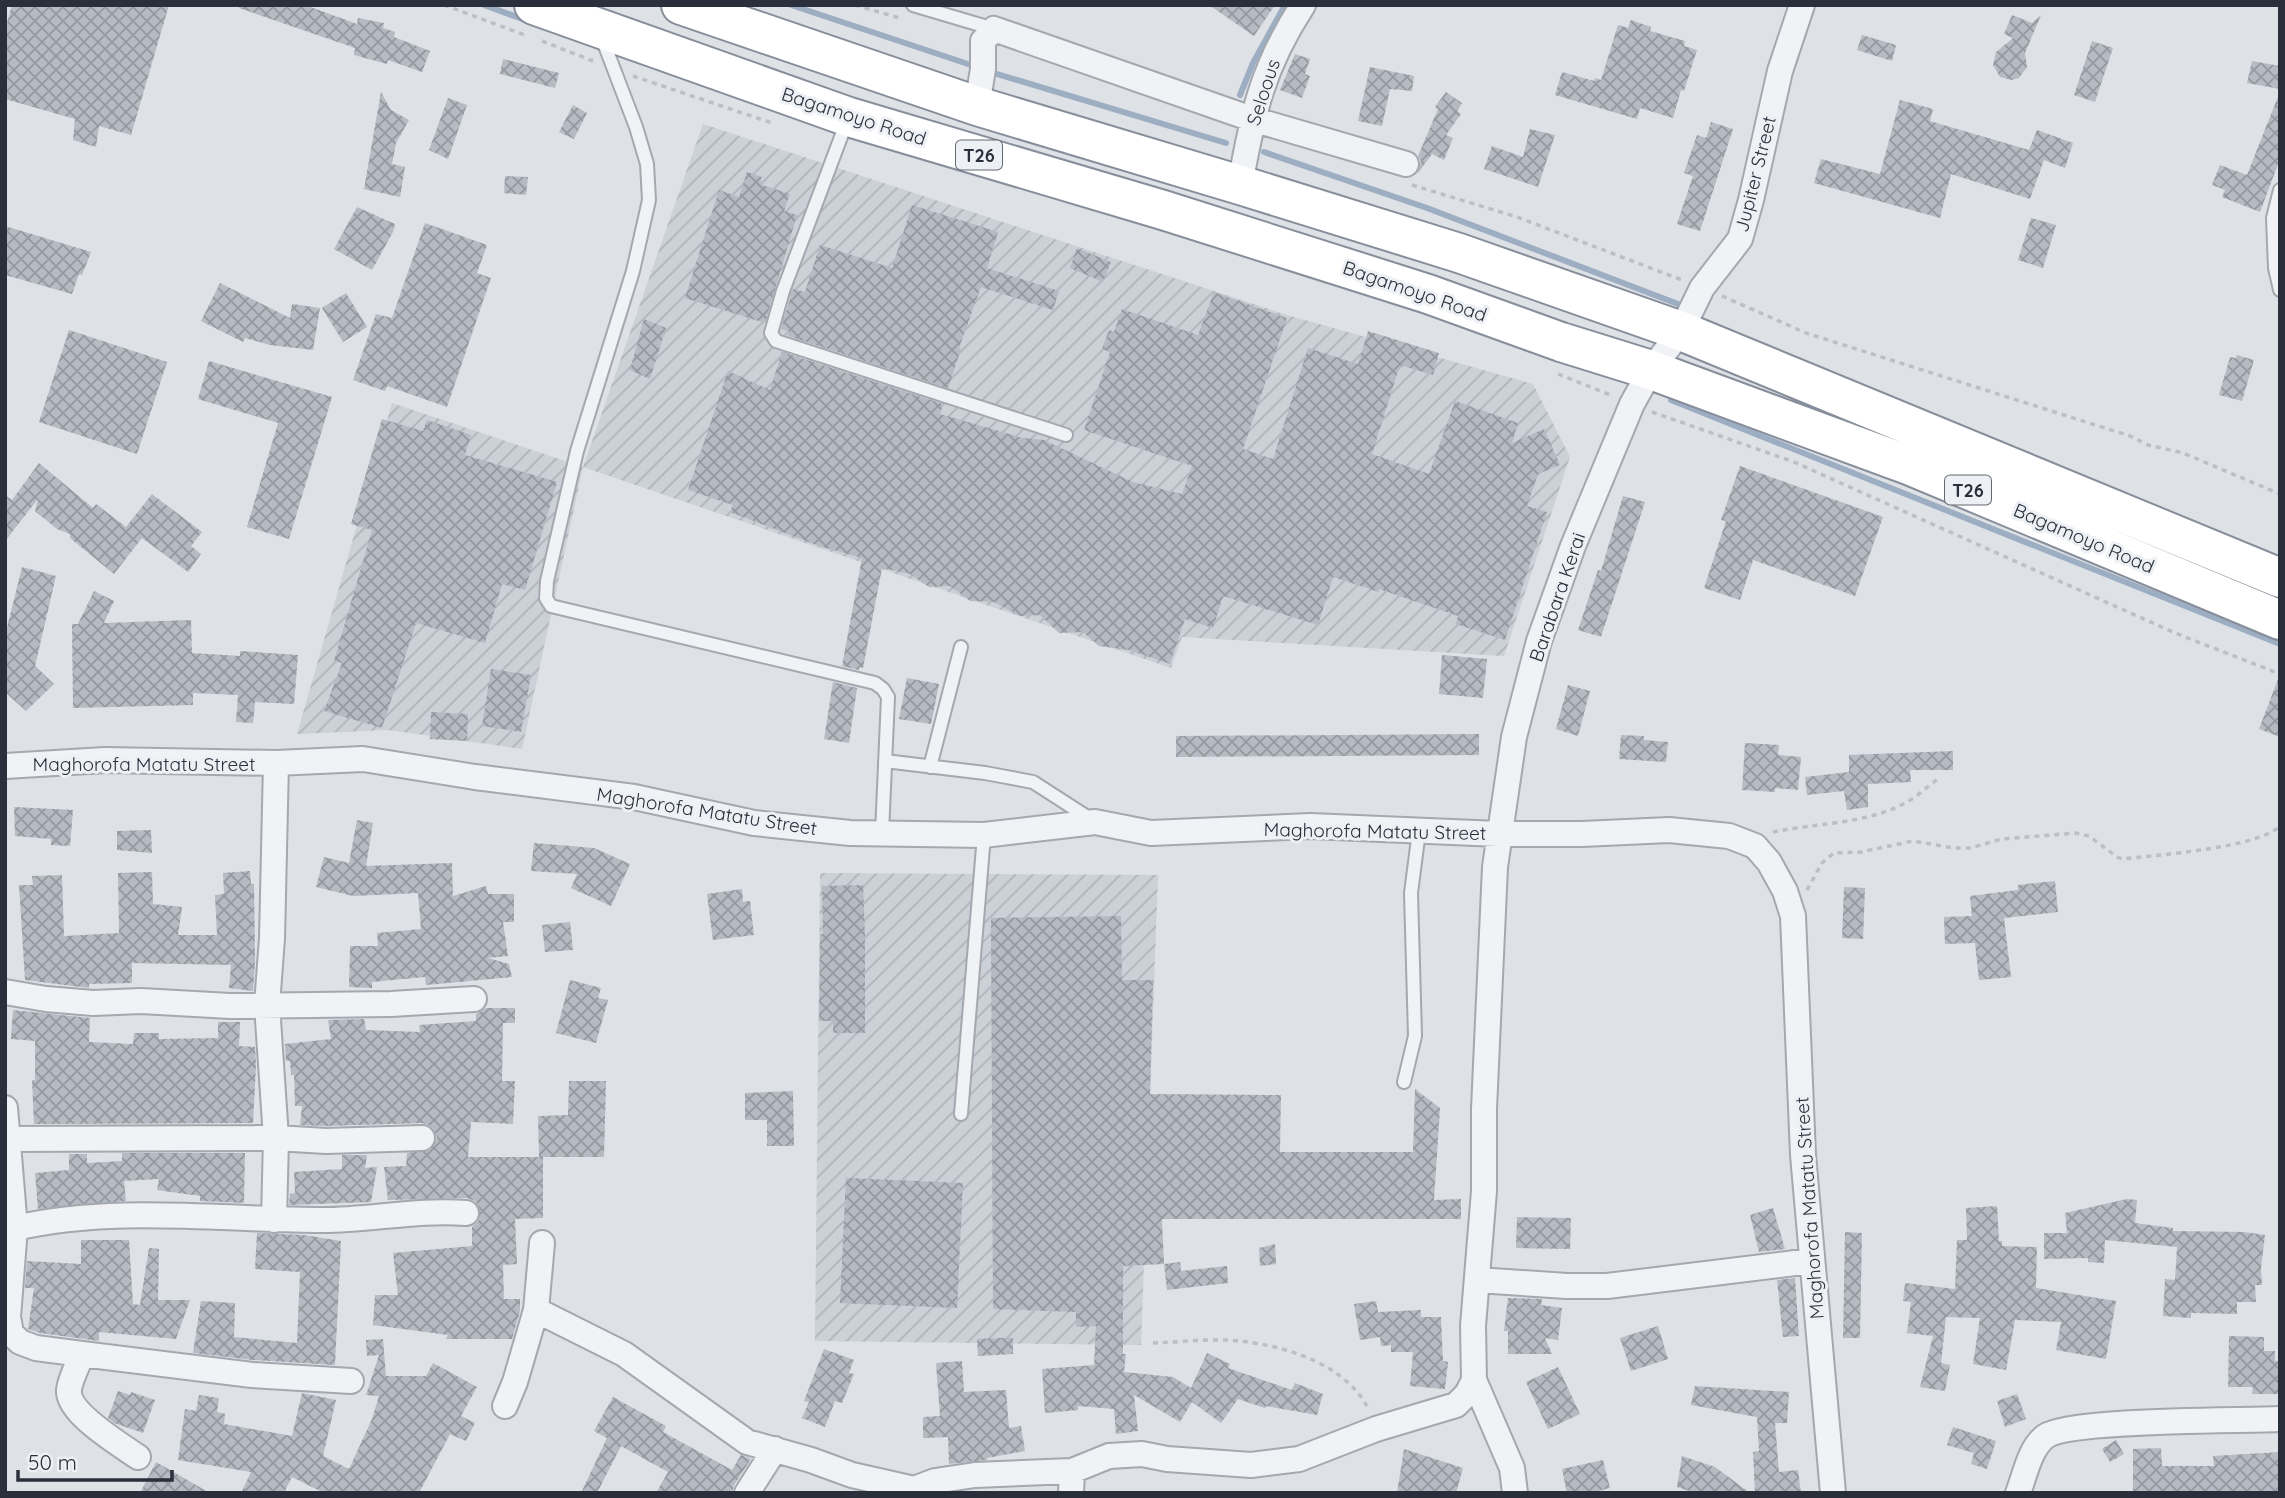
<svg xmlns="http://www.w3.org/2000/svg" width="2285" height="1498" viewBox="0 0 2285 1498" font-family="Quicksand,sans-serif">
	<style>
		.industrial { fill: url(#industrial-furrows) }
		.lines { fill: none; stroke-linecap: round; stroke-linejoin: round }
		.stream { stroke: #9daec2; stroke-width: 6 }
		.building { fill: url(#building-cross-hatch) }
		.lane-casing { stroke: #a4a8af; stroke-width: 16 }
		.street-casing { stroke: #a4a8af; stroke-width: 28 }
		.highway-casing { stroke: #878e9b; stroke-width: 42 }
		.path { stroke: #bcbfc5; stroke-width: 3.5; stroke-dasharray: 5 5; stroke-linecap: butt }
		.lane { stroke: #f0f2f5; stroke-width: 12 }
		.street { stroke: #f0f2f5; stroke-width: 24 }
		.highway { stroke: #fff; stroke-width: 38 }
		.labels { text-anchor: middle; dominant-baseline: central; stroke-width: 6; stroke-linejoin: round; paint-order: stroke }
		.shield { fill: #edf0f4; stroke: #646972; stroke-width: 2 }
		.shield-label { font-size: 18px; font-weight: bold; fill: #292f3b }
		.street-label { font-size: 19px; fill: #292f3b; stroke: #edf0f4 }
	</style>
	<defs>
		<pattern id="industrial-furrows" width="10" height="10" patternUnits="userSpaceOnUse" patternTransform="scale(1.75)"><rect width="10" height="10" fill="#ccd0d7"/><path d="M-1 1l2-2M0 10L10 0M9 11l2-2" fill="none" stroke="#afb3b9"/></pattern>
		<pattern id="building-cross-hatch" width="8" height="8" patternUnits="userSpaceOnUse" patternTransform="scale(1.75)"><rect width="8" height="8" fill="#b6bac2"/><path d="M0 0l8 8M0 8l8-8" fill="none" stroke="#94989f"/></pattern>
	</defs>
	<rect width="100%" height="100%" fill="#dee1e6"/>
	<path class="industrial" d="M703 124 1287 315 1533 384 1570 457 1504 656 1182 637 1171 668 583 467 522 749 388 730 297 734 392 403 583 467Z
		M820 873 1158 875 1141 1345 815 1341Z"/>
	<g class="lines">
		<path class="stream" d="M484 5 528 21
			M791 5 977 67
			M987 71 1226 143
			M1240 95 1253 63 1285 5
			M1264 152 1427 208 1678 304
			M1671 400 2280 644"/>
	</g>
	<path class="building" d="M12 5H169L131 135 99 126 96 147 73 140 75 119 5 99V30Z
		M239 5H305L357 24 358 18 384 23 383 28 395 32 394 37 430 51 422 72 388 60 387 64 354 55 355 48 239 8Z
		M1209 5H1275L1254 36Z
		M2012 15 2032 23 2041 15 2025 53 2027 67 2019 78 2012 80 2000 77 1993 65 1996 52 2013 38 2004 34Z
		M1631 20 1651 27 1650 31 1685 41 1684 46 1697 50 1684 91 1681 90 1673 118 1640 108 1637 119 1555 95 1562 72 1594 81 1595 78 1601 80 1618 25 1628 28Z
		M1862 35 1896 45 1892 61 1857 50Z
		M2092 41 2113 48 2095 102 2074 95Z
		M1295 54 1310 59 1305 74 1310 76 1302 98 1280 90Z
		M503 59 559 73 555 88 500 74Z
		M2252 61 2280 66V89L2247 83Z
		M1370 67 1414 76 1412 91 1390 89 1382 126 1358 121Z
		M381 92 391 110 409 120 396 143 392 164 405 167 400 197 364 189Z
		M1446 92 1462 103 1457 111 1461 114 1446 135 1453 138 1444 160 1432 154 1418 173 1421 161 1418 156 1438 109 1435 107Z
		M2279 94 2280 159 2260 212 2222 197 2225 190 2212 185 2220 165 2247 175Z
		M448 98 467 105 448 159 429 150Z
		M1900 100 1933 109 1930 121 2029 150 2037 130 2073 143 2065 168 2044 160 2030 199 1951 174 1940 218 1814 183 1821 159 1880 174Z
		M573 105 587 113 574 139 559 132Z
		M1711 122 1733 129 1700 231 1677 224 1693 176 1684 173 1697 135 1706 138Z
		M1530 129 1555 135 1538 187 1484 169 1492 146 1523 157Z
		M747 172 762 177 760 184 790 194 784 211 797 215 765 323 685 298 719 190 739 197Z
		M505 176 528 177 526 195 504 193Z
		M912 205 998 232 987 268 1059 291 1053 310 981 287 959 348 961 349 948 388 788 336 789 331 781 329 793 289 805 292 820 245 892 268Z
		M357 207 395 224 393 232 372 270 334 249Z
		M2031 218 2056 225 2043 268 2018 260Z
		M425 223 487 245 477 273 491 278 447 407 387 386 385 391 353 380 376 314 392 318Z
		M5 226 91 252 82 275 79 274 72 294 5 275Z
		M1077 248 1111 262 1103 282 1070 268Z
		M220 283 290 318 292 304 320 308 313 350 270 345 245 338 243 342 201 321Z
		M1214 292 1287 318 1243 449 1273 459 1308 348 1358 364 1368 331 1439 353 1433 375 1400 365 1372 454 1429 474 1455 401 1518 423 1512 443 1544 429 1560 465 1538 474 1527 506 1547 512 1505 640 1456 624 1458 616 1379 589V592L1333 577 1318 625 1223 596 1213 628 1185 619 1170 664 1129 650 1099 646 1083 632 1059 633 1040 615 1020 616 994 602 970 601 950 586 929 587 910 574 882 568 863 668 860 667 859 670 842 666 862 558 819 546 730 512 733 505 688 490 728 371 770 390 782 352 943 404 940 414 1023 438 1044 440 1133 482 1182 494 1192 466 1084 430 1110 352 1102 349 1109 330 1114 332 1122 309 1198 335Z
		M346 293 367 327 343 342 322 308Z
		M644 319 666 328 650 379 630 370Z
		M69 330 167 362 137 454 39 422Z
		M2237 355 2254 360 2242 401 2219 395 2230 357 2236 358Z
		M209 361 332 397 289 539 247 527 278 423 198 399Z
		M382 419 423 431 427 420 471 435 465 455 557 482 525 590 502 584 485 643 416 623 382 728 324 711 342 663 334 661 372 530 351 524Z
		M39 463 93 508 96 504 126 527 152 494 202 532 191 546 201 554 188 572 142 538 114 574 70 538V534L57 529 35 511 38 499 5 541V495L12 500Z
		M1740 466 1883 517 1855 596 1753 560 1740 600 1704 588 1726 521 1721 520Z
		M1623 496 1645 502 1601 637 1578 630 1598 570 1601 571Z
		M22 567 56 576 35 666 54 684 26 711 5 692V636Z
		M94 591 114 601 104 623 191 620 192 653 240 656V651L298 655 294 704 255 702 253 723 236 722 238 695 193 693V705L73 708 72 624H78Z
		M1442 655 1487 659 1483 698 1439 694Z
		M491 669 531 675 521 732 482 726Z
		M907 678 939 684 931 724 899 719Z
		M2278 679H2280V737L2259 729Z
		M833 682 857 688 849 743 824 739Z
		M1568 685 1590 691 1578 736 1556 729Z
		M431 712 468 714 467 741 430 739Z
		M1479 734V755L1176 757V736Z
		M1621 735 1644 736V740L1668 742 1666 762 1619 759Z
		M1745 743 1779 745 1778 755 1801 757 1798 790 1775 788V792L1742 790Z
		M1953 751V770H1910L1911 782 1868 784V807L1847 810 1844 791 1807 795 1805 777 1849 772V755Z
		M14 807 73 810 70 846 51 845V839L15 836Z
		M357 820 373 823 366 866 452 863 453 896 486 886 488 894H514V922H503L508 956 488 958 509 964 512 977 426 985 425 977 372 982V988L349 987 350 946H378L377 933 421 929 418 893 353 896 316 887 324 857 349 863Z
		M151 830 152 853 117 850V831Z
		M534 843 594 848 630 864 611 906 571 888 577 874 531 871Z
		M250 871 251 884H254L255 961 253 991 229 988 231 965 132 963V983L89 984V988L25 980 19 885H33L32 876 62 875 64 936 119 933 118 873 152 872 153 904 182 907 178 935H217L215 895 224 894 223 873Z
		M2055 881 2058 912 2004 918 2011 977 1979 980 1975 943 1945 944 1944 917 1972 916 1970 896 2018 890V885Z
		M863 885 865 935V1033H833V1021H819L820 934H823L822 886Z
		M1844 887 1865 888 1863 939 1842 938Z
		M742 889 743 902 750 901 754 935 713 940 707 894Z
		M1121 916 1122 980H1153L1150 1094 1281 1095 1280 1152H1413L1415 1089 1440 1108 1434 1200 1461 1199V1219H1162L1164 1264 1123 1266V1354H1126L1124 1372 1173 1377 1191 1388 1207 1353 1230 1364 1228 1368 1292 1390 1295 1383 1323 1394 1317 1415 1266 1406 1265 1408 1238 1399 1221 1423 1192 1402 1180 1422 1134 1395 1138 1431 1116 1434 1114 1409 1078 1406V1410L1045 1413 1042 1369 1094 1365 1096 1326 1076 1327V1312L993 1309 991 918Z
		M570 922 573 950 545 952 542 925Z
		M570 980 601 988 598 998 608 1000 596 1043 556 1033Z
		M486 1008H515V1023H503L502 1081H515L513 1124 471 1122 468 1157H539L538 1116 568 1115 569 1081H606L604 1157H543V1218L515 1219 517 1264 503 1265 504 1299H520V1311L512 1339H446L448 1335 373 1325 375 1295H398L393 1253 472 1246V1227L479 1220V1207L475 1201 467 1198 388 1200 384 1167 406 1166 407 1153 430 1150 437 1138 434 1130 428 1125 422 1123 326 1126 300 1125 302 1106H295L294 1075H291L290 1061H286L285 1044 331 1039 328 1020 364 1019 366 1030 420 1032 419 1025 476 1021V1014Z
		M13 1010 90 1018 89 1042 133 1044 134 1033H159V1039L218 1038V1022H240L239 1046 255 1047 256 1065 253 1123 34 1124 32 1080H35V1041L11 1039Z
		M793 1091 794 1146H767V1120H745V1093Z
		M122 1153H245L244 1203 200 1201V1196L157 1190 159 1179 124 1181 126 1201 38 1209 35 1173 69 1170V1154H87V1163L122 1161Z
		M342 1155H367L365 1168 377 1167 371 1202 289 1205 290 1194 295 1193 294 1172 342 1169Z
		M846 1178 963 1183 957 1308 840 1303Z
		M2127 1199 2137 1200 2135 1223 2173 1228V1231L2244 1232 2265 1235 2261 1268 2262 1285H2255L2256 1302H2237V1314L2191 1313V1318L2163 1316 2165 1279 2175 1280 2177 1247 2105 1240 2104 1263 2088 1262V1258L2044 1259V1233H2067L2065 1213Z
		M1997 1206 1999 1241H2002V1246L2037 1247 2036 1288 2116 1301 2106 1359 2056 1350 2061 1322 2015 1320 2006 1370 1973 1364 1980 1318 1946 1317 1941 1363 1950 1365 1945 1391 1920 1387 1933 1336 1907 1333 1911 1302 1903 1301 1905 1283 1955 1289 1957 1240H1967L1966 1208Z
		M1773 1208 1785 1249 1759 1252 1750 1215Z
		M1517 1217 1571 1218 1570 1249 1516 1248Z
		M1845 1232 1862 1233 1860 1338H1843Z
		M257 1233 304 1235 341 1241 335 1365 253 1360 193 1353 201 1301 235 1303 234 1337 297 1343 300 1272 255 1269Z
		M81 1240H129L133 1304 140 1305 149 1248 159 1249 158 1300H190L176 1339 99 1332V1341L40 1333 28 1329 34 1288H25L27 1261 81 1264Z
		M1275 1244 1276 1264 1260 1266 1259 1248Z
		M1180 1262 1181 1271 1227 1266 1228 1283 1167 1290 1164 1264Z
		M1795 1278 1799 1336 1783 1337 1777 1280Z
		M1508 1298 1542 1299 1541 1305 1562 1308 1558 1340 1545 1338 1552 1354H1508V1331H1504Z
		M1376 1301 1378 1312 1421 1310V1317H1441L1443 1361 1448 1362 1445 1389 1410 1386 1413 1352H1391V1345L1381 1346 1380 1337 1360 1340 1354 1304Z
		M1658 1326 1668 1359 1631 1371 1620 1338Z
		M2229 1336 2264 1337V1351H2275V1361H2280V1394H2252L2253 1387H2228Z
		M1000 1338H1013V1354L978 1356 977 1339Z
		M383 1339 386 1376H426L433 1363 477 1387 461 1416 475 1423 466 1441 450 1434 419 1493H324L292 1477 284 1493H241L251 1472 178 1460 185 1409 196 1411 199 1395 219 1398 217 1412 225 1414 224 1424 292 1436 302 1393 336 1400 323 1456 349 1469 372 1419 379 1396 366 1395 379 1355 367 1356 366 1340Z
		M824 1349 854 1360 849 1373 854 1374 842 1403 835 1401 825 1427 802 1418 809 1402 804 1401Z
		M962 1361 964 1392 1006 1390 1009 1428 1021 1426 1025 1451 987 1458V1460L949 1464 948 1437 923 1438V1417L940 1416 936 1363Z
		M1558 1367 1580 1414 1548 1429 1526 1382Z
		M1695 1386 1789 1392 1787 1423H1775L1779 1472 1798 1470 1801 1493H1755L1753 1452 1759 1451 1757 1417 1691 1405Z
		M118 1391 130 1395 131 1392 155 1400 143 1433 114 1423 108 1418Z
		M2017 1394 2026 1419 2005 1427 1997 1401Z
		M613 1397 666 1426 663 1432 732 1470 741 1455 751 1459 734 1485 732 1493H656L668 1472 621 1446 597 1493H581L607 1438 594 1431Z
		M1953 1427 1996 1441 1987 1469 1971 1464 1974 1453 1947 1445Z
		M2116 1440 2124 1454 2110 1462 2102 1449Z
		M2161 1448 2162 1466H2214L2213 1456 2280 1452V1493H2133V1449Z
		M1404 1449 1463 1468 1456 1493H1397Z
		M1682 1456 1715 1467 1750 1493H1695L1677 1487Z
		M1603 1460 1610 1488 1591 1493H1567L1562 1469Z
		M156 1462 210 1493H140Z"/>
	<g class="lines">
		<g class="lane-casing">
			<path id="lane" d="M913 5 994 29
				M602 38 636 127 647 164 649 200 633 271 577 451 547 581 546 598 551 606 875 683 883 689 888 697 882 833
				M847 121 783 291 771 333 776 341 1066 435
				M2280 190 2273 218 2275 268 2280 290
				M885 761 985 773 1033 782 1092 820
				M930 767 961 647
				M1404 1082 1415 1036 1411 893 1419 831
				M961 1114 984 835"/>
		</g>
		<g class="street-casing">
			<path id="street" d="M977 106 983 69V41L994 29 1252 119 1406 164
				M1240 185C1253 112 1262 68 1303 5
				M5 766 105 760 276 763 363 759 475 777 634 797 754 823 850 833 984 835 1095 822 1151 833 1310 826 1499 834H1582L1669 830 1729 836 1755 846 1769 862 1785 891 1793 916 1803 1155 1833 1493
				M5 992 46 999 93 1003 141 1001 230 1006 391 1004 474 999
				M5 1108 15 1228 8 1317 11 1333 20 1342 36 1348 82 1354
				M7 1139 276 1138 326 1141 422 1138
				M274 1220 276 1138 267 1005 272 938 276 763
				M15 1228C115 1205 221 1220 323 1220 370 1220 419 1209 466 1213
				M1477 1280 1567 1286H1607L1811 1261
				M536 1310 624 1354 747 1442 811 1460 852 1475 914 1489 935 1481 975 1475 1072 1471 1109 1456 1142 1454 1167 1459 1251 1465 1299 1459 1376 1429 1456 1405 1467 1394 1474 1380
				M505 1406 515 1382 536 1310 542 1243
				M138 1457C121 1445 67 1413 69 1390 70 1379 78 1365 82 1354L252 1375 351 1381
				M747 1493 775 1449
				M1071 1493 1072 1471
				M1515 1493 1512 1468 1474 1380 1473 1326 1484 1191V1109L1495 867 1514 737 1539 641 1573 546 1632 404 1651 370 1681 331 1702 288 1740 239 1751 200 1780 71 1802 5
				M2018 1493C2025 1475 2030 1447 2046 1436 2071 1419 2239 1421 2280 1419"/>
		</g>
		<g class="highway-casing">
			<path id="highway" d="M534 5 849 117 1163 210 1428 294 1561 342 1651 370 1911 466 2280 620
				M681 5 977 106 1240 185 1459 253 1681 331 2280 578"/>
		</g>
		<path class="path" d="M444 5 525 35
			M855 5 903 19
			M542 41 593 61
			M633 76 772 123
			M1412 185 1517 217 1682 280
			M1722 296 1806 333 2130 436 2148 445 2183 453 2280 494
			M1558 374 1613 396
			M1652 412 1794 462 2175 633 2280 674
			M1773 832C1816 823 1868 824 1907 802 1918 796 1928 786 1938 779
			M1807 890 1822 863 1834 853 1861 852 1913 841 1954 848H1970L2002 839 2076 833 2089 836 2117 857 2122 859C2157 855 2258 848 2280 826
			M1153 1343C1181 1342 1212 1338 1240 1341 1287 1346 1347 1365 1369 1410"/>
		<use href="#lane" class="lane"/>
		<use href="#street" class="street"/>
		<use href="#highway" class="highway"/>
	</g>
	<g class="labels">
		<g class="shield">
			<rect x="956" y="140.5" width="46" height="29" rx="5"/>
			<rect x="1945" y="475.5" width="46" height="29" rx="5"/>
		</g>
		<g class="shield-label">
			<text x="979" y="155">T26</text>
			<text x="1968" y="490">T26</text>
		</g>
		<g class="street-label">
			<text transform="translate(1263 92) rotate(-72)">Seloous</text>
			<text transform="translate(854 116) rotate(18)">Bagamoyo Road</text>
			<text transform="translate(1755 174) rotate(-76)">Jupiter Street</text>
			<text transform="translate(1415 291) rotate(19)">Bagamoyo Road</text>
			<text transform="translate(2084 538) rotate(23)">Bagamoyo Road</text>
			<text transform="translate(1557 597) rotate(-71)">Barabara Kerai</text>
			<text x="144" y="764">Maghorofa Matatu Street</text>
			<text transform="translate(707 811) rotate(9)">Maghorofa Matatu Street</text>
			<text transform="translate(1375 831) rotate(1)">Maghorofa Matatu Street</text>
			<text transform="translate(1809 1208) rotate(-94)">Maghorofa Matatu Street</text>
		</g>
	</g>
	<rect width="2285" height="1498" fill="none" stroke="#292f3b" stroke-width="14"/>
	<path d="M18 1470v10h154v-10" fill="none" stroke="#292f3b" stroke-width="3.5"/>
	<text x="28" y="1470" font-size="21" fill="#292f3b" stroke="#edf0f4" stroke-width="5" paint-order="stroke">50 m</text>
</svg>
